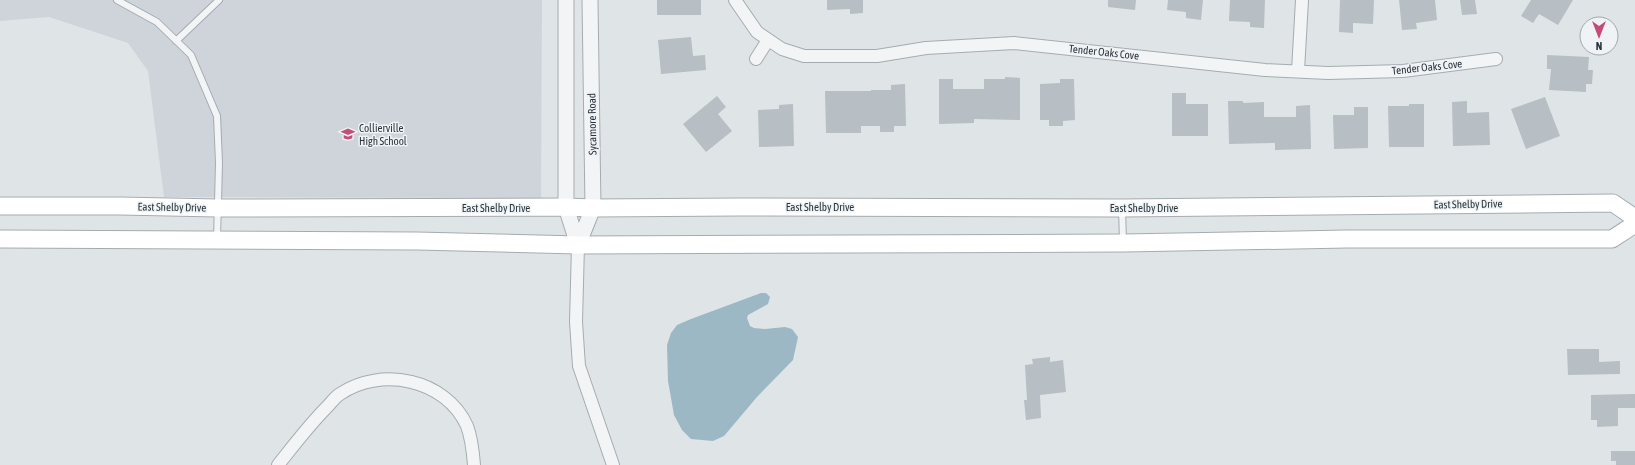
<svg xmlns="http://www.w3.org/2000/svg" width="1635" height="465" viewBox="0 0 1635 465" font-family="'Asap Condensed',sans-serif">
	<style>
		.built { fill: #ced4d9 }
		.water { fill: #9db8c5 }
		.building { fill: #b7bec4 }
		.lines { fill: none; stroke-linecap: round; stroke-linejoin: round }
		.service-casing { stroke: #a5acb1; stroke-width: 8 }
		.minor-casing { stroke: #a5acb1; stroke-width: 14 }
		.tertiary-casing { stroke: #a5acb1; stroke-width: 17 }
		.secondary-casing { stroke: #a5acb1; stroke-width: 19 }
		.service { stroke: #f2f4f6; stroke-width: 6 }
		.minor { stroke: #f2f4f6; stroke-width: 12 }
		.tertiary { stroke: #f2f4f6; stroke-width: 15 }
		.secondary { stroke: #fff; stroke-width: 17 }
		.labels { text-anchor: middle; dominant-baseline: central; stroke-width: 3; stroke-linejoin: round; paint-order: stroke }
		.street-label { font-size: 11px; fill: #2a353d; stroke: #eff3f5 }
		.poi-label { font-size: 11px; fill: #2a353d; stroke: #eff3f5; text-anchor: start }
	</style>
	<rect width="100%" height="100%" fill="#dfe4e7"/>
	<path class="built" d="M0 0H542L541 198 164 197 148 71 128 43 49 17 0 21Z"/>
	<path class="water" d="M761 293H766L770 297 768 304 748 315 747 318 750 326 754 328 765 329 785 327 792 329 798 337 793 360 757 397 724 436 713 441 691 439 682 430 674 415 668 381 667 345 671 333 677 325 691 319Z"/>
	<path class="building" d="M657 0H701V15H657Z
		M827 0H863V13L850 14V9L827 10Z
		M1108 0H1136L1135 10 1108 7Z
		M1168 0H1203L1201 20 1186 18V12L1167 10Z
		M1230 0H1265L1264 28 1250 27V22L1229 21Z
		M1340 0H1374L1373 24 1353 23V33L1339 32Z
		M1399 0H1435L1437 20 1416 23 1417 29 1402 30Z
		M1460 0H1475L1477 14 1462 15Z
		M1531 0H1573L1558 25 1539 14 1533 23 1521 16Z
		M691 37 693 56 705 55 706 70 661 74 658 40Z
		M1547 55 1589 57 1588 70H1593L1592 84H1586V92L1549 90 1551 69H1547Z
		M1005 77 1020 78V120L974 119V123L939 124V79H953V89H984V79H1005Z
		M1060 79H1074L1075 120 1063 121V126H1049V120H1040V84L1060 83Z
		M905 84 906 126H894V132H880V126H861V133H826L825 91H871V90H891V85Z
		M1172 93H1186V104H1208V136H1172Z
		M717 96 726 107 718 114 732 131 706 152 683 124Z
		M1545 97 1560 136 1526 149 1511 109Z
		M1228 101H1243V103L1264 102V117H1296V106L1310 105 1311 149 1275 150V143L1229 144Z
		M1467 101V113L1489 112 1490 145 1453 146 1452 102Z
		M793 104 794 146 759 147 758 110 779 109V105Z
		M1409 104H1424V147H1389L1388 106H1409Z
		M1354 107H1368V148L1334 149 1333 115H1354Z
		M1567 349H1599V362L1620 361V374L1568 375Z
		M1050 357V362L1063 360 1066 392 1040 395 1041 418 1026 420 1024 400H1027L1025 365 1033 364 1032 359Z
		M1635 394V408H1618V426L1597 427V420H1591V395Z
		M1611 451H1635V465H1616V461H1611Z"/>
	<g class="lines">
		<g class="service-casing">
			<path id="service" d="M117 0 157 22 191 55 217 116 219 163 217 239
				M176 41 219 0
				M1122 209 1123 241"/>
		</g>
		<g class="minor-casing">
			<path id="minor" d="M735 0 757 32 782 49 804 56H877L926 48 1014 43 1265 70 1328 73 1403 71 1496 59
				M756 59 768 40
				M1298 71 1302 0
				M578 245 576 322 579 366 613 465
				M278 465C294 445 309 425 327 407 331 403 335 397 340 394 381 366 446 379 467 426 472 439 473 452 474 465"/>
		</g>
		<g class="tertiary-casing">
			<path id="tertiary" d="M566 0V207L578 245
				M578 245 593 208 590 0"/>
		</g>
		<g class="secondary-casing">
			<path id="secondary" d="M0 206H120L218 208 566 207 593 208 739 207 1122 208 1613 203 1635 218
				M0 239 417 241 578 245 1124 243 1347 239H1612L1635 224"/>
		</g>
		<use href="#service" class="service"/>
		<use href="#minor" class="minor"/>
		<use href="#tertiary" class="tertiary"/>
		<use href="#secondary" class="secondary"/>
	</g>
	<defs>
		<g id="school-bare" transform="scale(1.08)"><path d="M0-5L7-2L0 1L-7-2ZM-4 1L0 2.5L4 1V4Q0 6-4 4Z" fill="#c34d76" stroke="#eff3f5" stroke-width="2.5" paint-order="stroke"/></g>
	</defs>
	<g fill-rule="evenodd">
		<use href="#school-bare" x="348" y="134"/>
	</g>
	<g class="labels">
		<g class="street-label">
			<text transform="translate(1104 52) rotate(6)">Tender Oaks Cove</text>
			<text transform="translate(1427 67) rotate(-6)">Tender Oaks Cove</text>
			<text transform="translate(592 124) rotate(-91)">Sycamore Road</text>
			<text transform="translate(1468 204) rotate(-1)">East Shelby Drive</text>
			<text transform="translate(172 207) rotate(1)">East Shelby Drive</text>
			<text x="820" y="207">East Shelby Drive</text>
			<text x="496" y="208">East Shelby Drive</text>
			<text x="1144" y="208">East Shelby Drive</text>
		</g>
		<g class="poi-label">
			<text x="359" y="128">Collierville<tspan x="359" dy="13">High School</tspan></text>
		</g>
	</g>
	<g transform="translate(1599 36) rotate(180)"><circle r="19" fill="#eff3f5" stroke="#a0a7ab"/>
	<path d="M0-3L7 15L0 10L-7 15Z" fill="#c34d76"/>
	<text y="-6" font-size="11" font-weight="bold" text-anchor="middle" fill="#2a353d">N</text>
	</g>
</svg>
